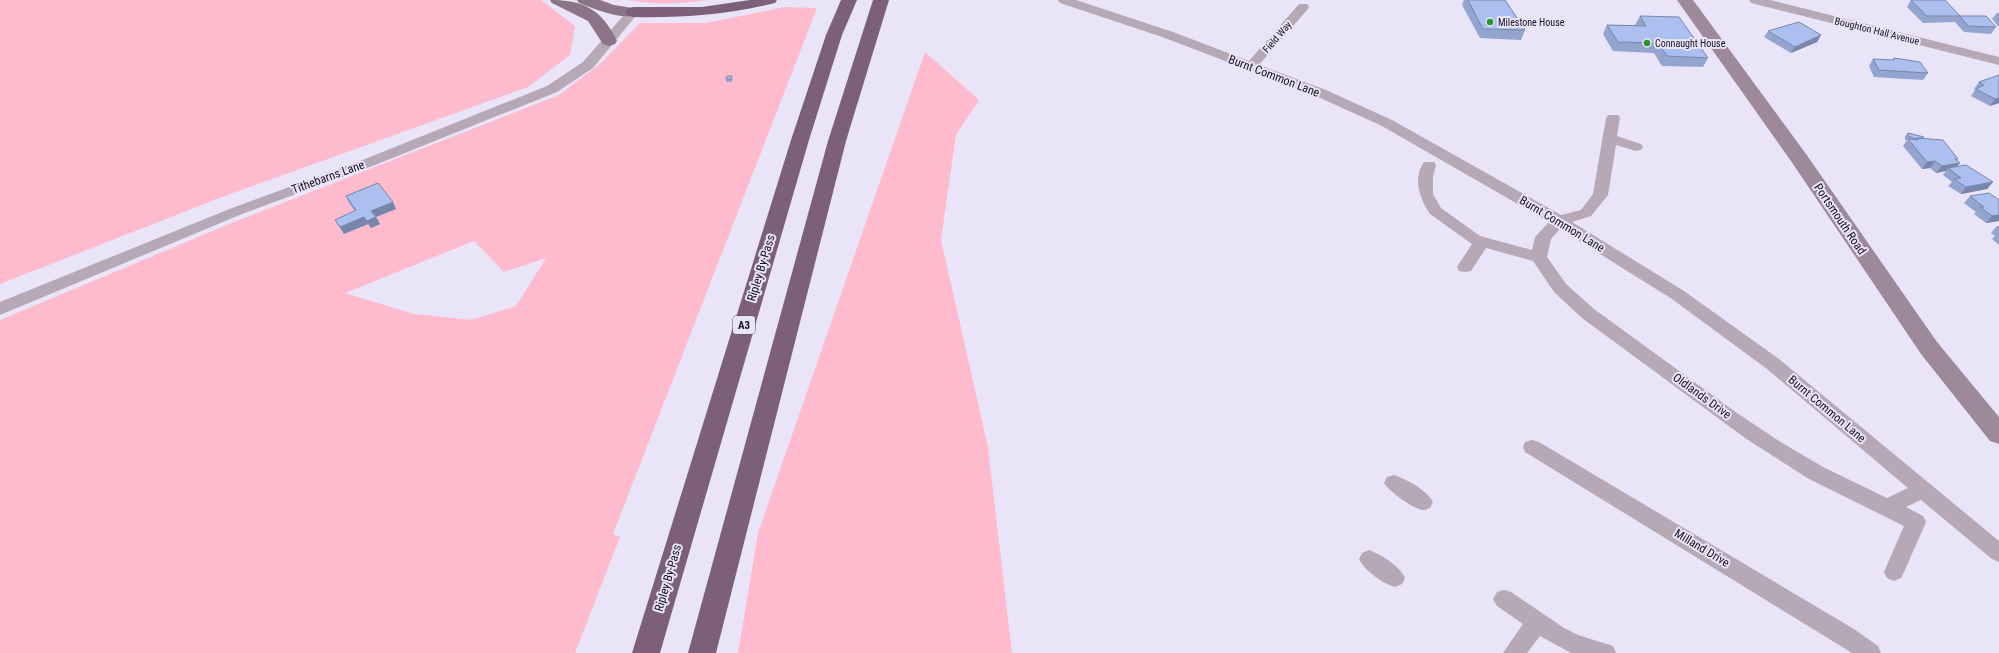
<svg xmlns="http://www.w3.org/2000/svg" width="1999" height="653" viewBox="0 0 1999 653" font-family="'Roboto Condensed',sans-serif">
	<style>
		.green { fill: #fdbbcd; fill-rule: evenodd }
		.lines { fill: none; stroke-linecap: round; stroke-linejoin: round }
		.street { fill: #b6a8b4; fill-rule: evenodd }
		.secondary { fill: #9d899a; fill-rule: evenodd }
		.primary { fill: #8b7388; fill-rule: evenodd }
		.highway { fill: #7b6078; fill-rule: evenodd }
		.wall { fill: #93a4cf }
		.shaded-wall { fill: #7886a9 }
		.building { fill: #abbff1; stroke: #7886a9 }
		.poi-dot { fill: #279724; stroke: #eae4f9; stroke-width: 1.5 }
		.labels { text-anchor: middle; dominant-baseline: central; stroke-width: 4; stroke-linejoin: round; paint-order: stroke }
		.far-poi-label { font-size: 10px; fill: #15111d; stroke: #eae4f9; text-anchor: start }
		.far-street-label { font-size: 10px; fill: #15111d; stroke: #eae4f9 }
		.shield { fill: #eae4f9; stroke: #55505f; stroke-width: 1 }
		.shield-label { font-size: 11px; font-weight: bold; fill: #15111d }
		.street-label { font-size: 12px; fill: #15111d; stroke: #eae4f9 }
	</style>
	<rect width="100%" height="100%" fill="#eae4f9"/>
	<path class="green" d="M0 0H541L575 26 570 55 528 87 230 194 0 284Z
		M627 0H707C680 4 654 5 627 0Z
		M785 7 817 8 613 534 620 537 575 653H0V320L234 222 559 95 600 64 640 23H706ZM350 203 396 208 375 218 379 224 371 228 368 224 344 234 360 217ZM474 241 504 272 546 258 516 306 471 320 414 314 345 293Z
		M925 52 979 100 956 135 941 240 988 447 1012 653H738L758 533Z"/>
	<g class="lines">
		<path class="street" d="M1058 0H1076L1173 32 1249 61 1299 4H1307L1309 7 1307 10 1259 65 1326 90 1392 120 1561 215 1581 210 1593 194 1606 118 1608 115H1618L1620 118 1617 136 1641 144 1643 147 1641 150 1636 151 1616 145 1608 195 1591 216 1572 222 1684 291 1779 359 1999 541V562L1992 559 1921 500 1906 507 1923 516 1926 522 1904 572 1901 578 1894 581 1887 578 1884 572 1904 526 1809 479 1745 438 1582 318 1554 292 1533 261 1486 248 1471 271 1465 272 1459 271 1457 267 1472 244 1430 214C1420 199 1412 179 1424 162H1434L1436 165 1433 177V194L1441 208 1480 236 1532 250 1535 237 1549 222 1382 126 1316 96 1165 38 1060 3ZM1560 229 1672 299 1767 369 1908 488 1887 498 1823 467 1779 441 1737 413 1594 309 1566 284 1547 257 1551 239Z
			M1749 0H1770L1999 57V65L1751 3Z
			M633 8 639 12 593 68 557 92 375 165 242 214 0 315V302L232 208 365 159 547 86 583 62 629 9Z
			M1532 440 1539 442 1854 629 1878 646 1881 653H1852L1525 452 1523 447 1525 442Z
			M1394 475C1406 479 1427 490 1433 502L1430 508C1428 508 1426 510 1424 510 1415 511 1388 490 1384 483L1387 477Z
			M1369 550C1382 555 1400 566 1405 578L1402 584 1395 587C1382 583 1365 571 1359 559L1362 553Z
			M1504 590 1511 592 1564 628 1578 635 1613 646 1616 653H1571L1540 636 1527 653H1503L1523 624 1497 606 1493 599 1497 592Z"/>
		<path class="secondary" d="M1677 0H1693L1806 154 1937 342 1999 417V444L1990 441 1921 354 1791 161Z"/>
		<path class="primary" d="M550 0C585 0 602 10 617 41L615 44 609 46 603 44 588 21 552 3Z
			M577 0H600L614 5 639 9 641 12 639 15C619 20 598 10 579 3Z"/>
		<path class="highway" d="M750 0H777L775 3C727 15 682 18 633 17L627 15 625 12 627 9 633 7H702Z
			M841 0H857L842 35 809 140 660 653H632L791 140 826 35Z
			M873 0H889L846 141 716 653H688L828 141Z"/>
	</g>
	<path class="wall" d="M1464 0H1505L1525 30 1521 40 1480 38 1462 5Z
		M1911 0 1960 16 1996 27 1991 34 1964 32 1955 22 1923 23 1907 7Z
		M1997 13H1999V27L1992 19Z
		M1640 16 1708 58 1703 67 1662 66 1654 53 1613 51 1603 34 1607 25H1635Z
		M1768 31 1821 35 1817 42 1791 53 1764 37Z
		M1894 58 1928 73 1923 80 1874 77 1869 66 1873 59 1892 60Z
		M1999 75V103L1990 106 1971 96 1975 90 1974 89 1979 82Z
		M726 79H733L732 82H726Z
		M1908 133 1923 138 1958 159 1956 160 1957 166 1993 182 1987 189 1961 194 1948 186 1952 182 1943 175 1946 171 1936 173 1930 168 1922 169 1903 146 1907 140H1905V136Z
		M346 196 396 209 376 217 380 224 371 228 368 224 344 234 335 220 355 211 349 203Z
		M1970 196 1999 200V221L1986 223 1974 214 1976 212 1964 203Z
		M1997 226H1999V245L1992 239 1995 236 1991 233Z"/>
	<path class="shaded-wall" d="M1821 35 1817 42 1791 53 1795 47Z
		M1999 98V103L1990 106 1995 99Z
		M1935 161 1930 168 1922 169 1927 162Z
		M1960 163 1954 170 1948 168 1946 171 1936 173 1942 166Z
		M1993 182 1987 189 1961 194 1966 187Z
		M393 202 396 209 376 217 380 224 371 228 367 221 371 211Z
		M1999 215V221L1986 223 1992 216Z
		M364 217 368 224 344 234 340 227Z"/>
	<path class="building" d="M1468 0H1505L1525 30 1483 29Z
		M1911 0H1945L1960 16H1986L1996 27 1968 26 1960 16H1927Z
		M1640 16 1679 17 1708 58 1667 56 1658 43 1618 42 1607 25 1646 26Z
		M1799 22 1821 35 1795 47 1768 31Z
		M1894 58 1920 62 1928 73 1879 70 1873 59 1894 60Z
		M1999 75V98L1995 99 1976 89 1984 85 1979 82Z
		M727 76H732L731 79H726Z
		M1908 133 1924 137 1923 138H1917L1916 139 1908 136Z
		M1917 138 1943 140 1958 159H1955L1960 163 1942 166 1935 161 1927 162 1908 139 1918 140Z
		M1966 165 1993 182 1966 187 1954 179 1961 178 1948 168Z
		M378 183 393 202 371 211 376 217 367 221 364 217 340 227 335 220 356 210 346 196Z
		M1989 193 1999 200V215L1992 216 1980 207H1984L1970 196Z"/>
	<g class="poi-dot">
		<circle cx="1490" cy="22" r="4"/>
		<circle cx="1647" cy="43" r="4"/>
	</g>
	<g class="labels">
		<g class="far-poi-label">
			<text x="1498" y="22">Milestone House</text>
			<text x="1655" y="43">Connaught House</text>
		</g>
		<g class="far-street-label">
			<text transform="translate(1877 31) rotate(14)">Boughton Hall Avenue</text>
			<text transform="translate(1277 37) rotate(-49)">Field Way</text>
		</g>
		<rect class="shield" x="733" y="316" width="22" height="18" rx="3"/>
		<g class="shield-label">
			<text x="744" y="325">A3</text>
		</g>
		<g class="street-label">
			<text transform="translate(1274 76) rotate(21)">Burnt Common Lane</text>
			<text transform="translate(328 177) rotate(-20)">Tithebarns Lane</text>
			<text transform="translate(1840 219) rotate(56)">Portsmouth Road</text>
			<text transform="translate(1562 224) rotate(31)">Burnt Common Lane</text>
			<text transform="translate(761 268) rotate(-73)">Ripley By-Pass</text>
			<text transform="translate(1702 396) rotate(36)">Oldlands Drive</text>
			<text transform="translate(1827 409) rotate(40)">Burnt Common Lane</text>
			<text transform="translate(1702 548) rotate(31)">Milland Drive</text>
			<text transform="translate(668 578) rotate(-74)">Ripley By-Pass</text>
		</g>
	</g>
</svg>
